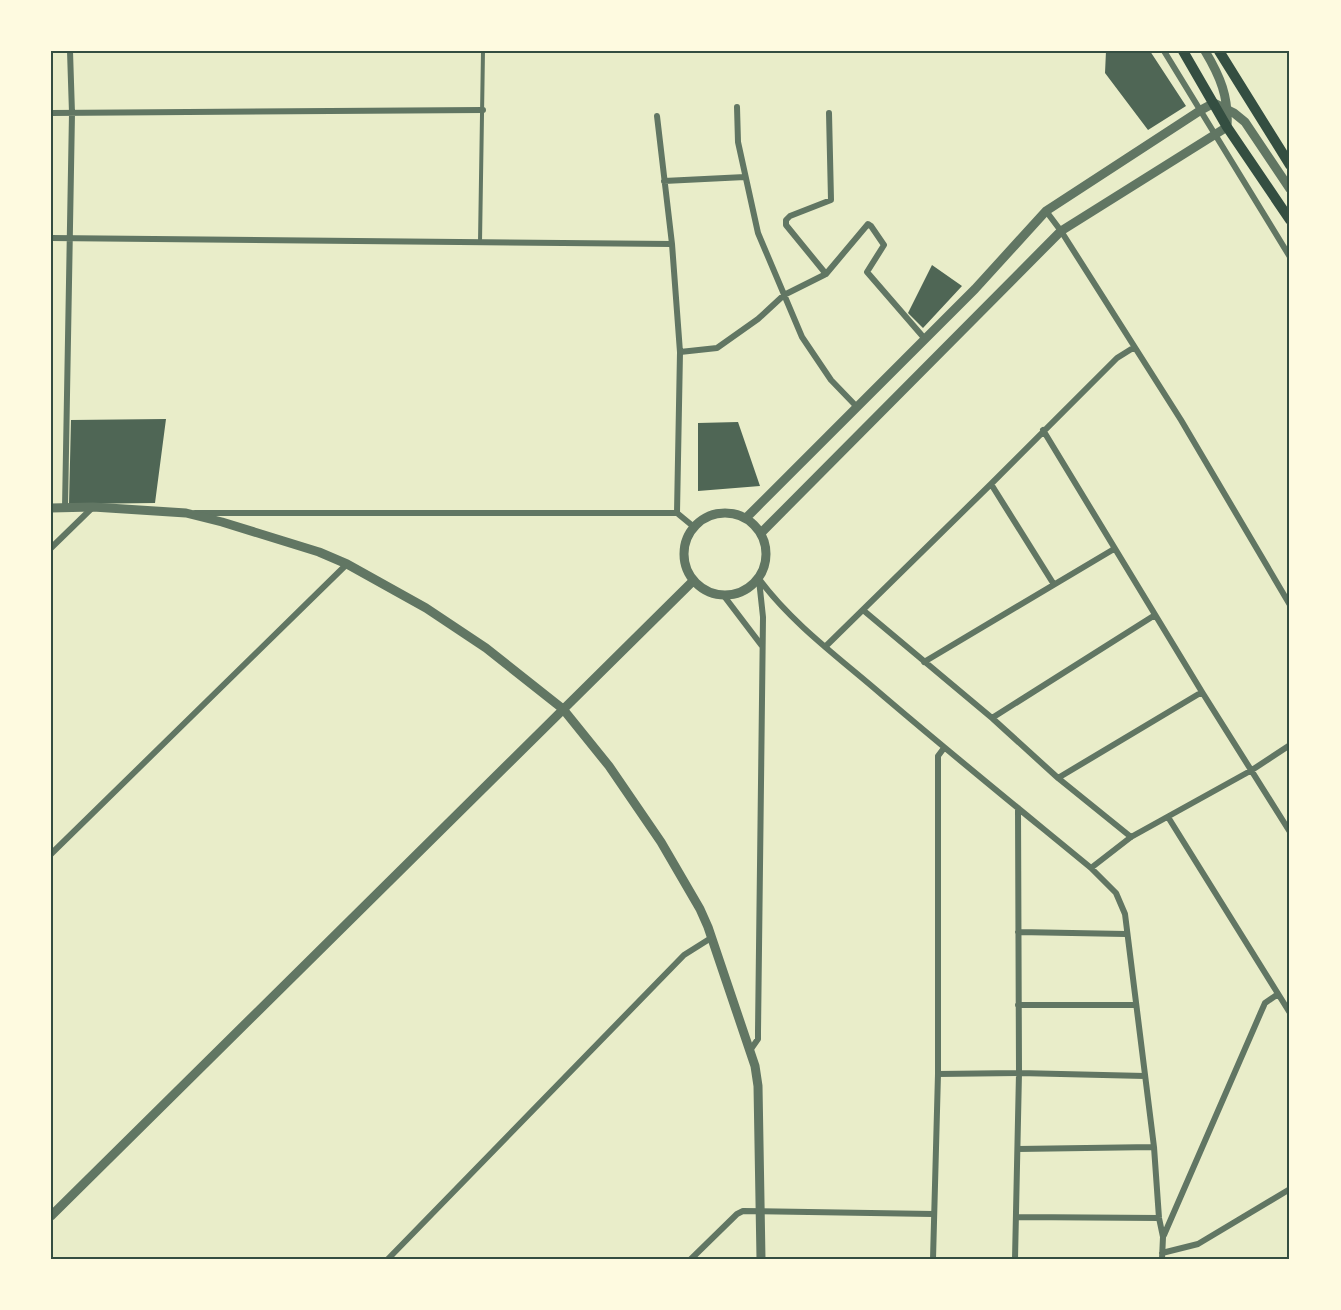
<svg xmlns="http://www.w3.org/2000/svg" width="1341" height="1310" viewBox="0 0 1341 1310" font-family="'Times New Roman',serif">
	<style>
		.building { fill: #4f6655 }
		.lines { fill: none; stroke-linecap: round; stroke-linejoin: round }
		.service { stroke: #617663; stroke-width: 4 }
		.minor { stroke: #617663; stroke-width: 6 }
		.tertiary { stroke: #617663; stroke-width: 9 }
		.secondary { stroke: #344e41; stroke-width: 10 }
		.neatline { fill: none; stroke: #344e41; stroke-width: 2 }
	</style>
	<rect width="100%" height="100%" fill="#e9edc9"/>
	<path class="building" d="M1106 51H1150L1186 106 1148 130 1105 73Z
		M932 265 962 286 923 328 908 313Z
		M166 419 155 503 69 504 71 420Z
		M738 422 760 486 698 491V423Z"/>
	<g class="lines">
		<path class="service" d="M480 242 483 51"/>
		<path class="minor" d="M1164 51 1290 257
			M737 107 738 142 758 233 802 337 831 380 857 407
			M51 113 483 110
			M657 116 672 244
			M664 181 745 177
			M1046 211 1061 231 1181 420 1290 605
			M51 238 672 244 680 352 677 513 694 527
			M826 274 786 225V220L790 216 831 200 829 113
			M680 352 717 348 758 319 784 295 826 274 868 224 871 226 884 245 867 272 925 339
			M1043 430 1202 692 1058 778
			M991 484 1053 583
			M65 508 72 113 70 51
			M195 513H677
			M51 548 93 507
			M759 579C790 621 834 654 874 688 945 749 1018 808 1091 868L1131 837 1252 770 1290 745
			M724 596 762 646
			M863 610 992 718 1058 778 1131 837
			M825 647 991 484 1117 358 1133 348
			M924 662 1114 549
			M1202 692 1290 832
			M992 718 1155 615
			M1168 817 1290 1013
			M51 854 347 564
			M1091 868 1116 893 1125 914 1154 1147 1159 1218 1163 1237 1162 1259
			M1018 932 1126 934
			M1018 1005H1135
			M751 1049 758 1039V1032L763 617 759 580
			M938 1074 1019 1073 1145 1076
			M1018 1149 1154 1147
			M1016 1217 1159 1218
			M1164 1235 1261 1012 1265 1003 1278 994
			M1162 1253 1198 1244 1290 1189
			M388 1259 684 955 711 938
			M691 1259 737 1214 743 1211 933 1214
			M933 1259 938 1074V756L944 748
			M1015 1259 1019 1073 1018 808"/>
		<path class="tertiary" d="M51 508 93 507 186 513 222 522 319 552 347 564 426 608 486 648 563 709 609 766 661 842 700 909 708 927 755 1066 758 1086 761 1259
			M684 554a41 41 0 1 1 82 0a41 41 0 1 1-82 0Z
			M746 518 975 289 1046 211 1201 110 1214 103 1234 113 1245 122 1290 189
			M761 533 1061 231 1227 127C1229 97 1220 76 1205 51
			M51 1216 693 581"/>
		<path class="secondary" d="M1183 51 1227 127 1290 220
			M1219 51 1290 165"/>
	</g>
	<rect width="1341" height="1310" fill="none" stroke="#fefae0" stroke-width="105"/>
	<rect x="52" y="52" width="1236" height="1206" class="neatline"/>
</svg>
